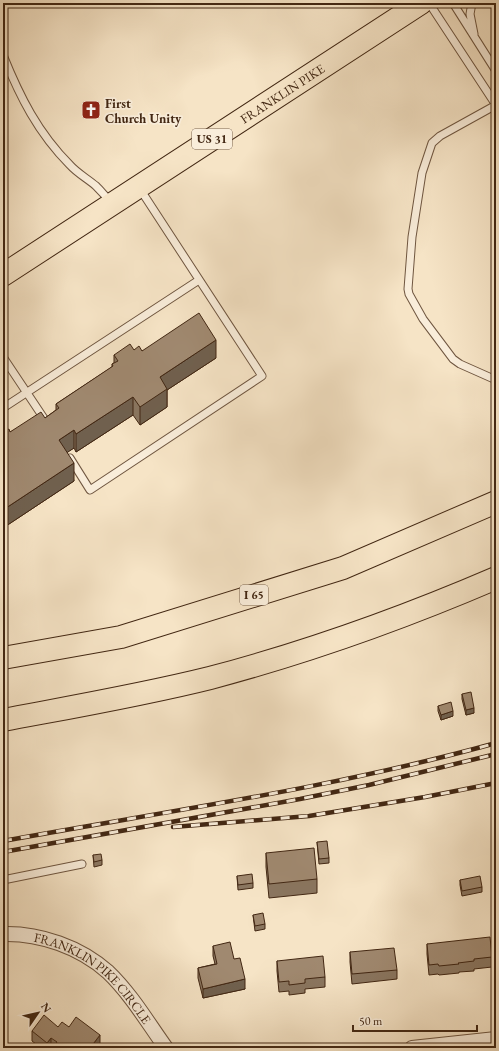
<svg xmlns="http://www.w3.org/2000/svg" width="499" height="1051" viewBox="0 0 499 1051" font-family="'EB Garamond',serif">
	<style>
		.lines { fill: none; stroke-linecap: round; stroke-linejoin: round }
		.lane-casing { stroke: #6f5640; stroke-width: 9 }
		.street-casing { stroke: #6f5640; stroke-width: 16 }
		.primary-casing { stroke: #422713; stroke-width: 24 }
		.highway-casing { stroke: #422713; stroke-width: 24 }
		.lane { stroke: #f9edda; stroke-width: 7 }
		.street { stroke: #f9edda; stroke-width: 14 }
		.primary { stroke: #f6e4c6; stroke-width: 22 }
		.highway { stroke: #f6e4c6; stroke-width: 22 }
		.rail-casing { stroke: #422713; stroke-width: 4.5 }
		.rail { stroke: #f9edda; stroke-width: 3; stroke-dasharray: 9; stroke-linecap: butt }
		.wall { fill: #8a7660; stroke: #422713 }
		.shaded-wall { fill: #70604e; stroke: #422713 }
		.building { fill: #a08970; stroke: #422713 }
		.labels { text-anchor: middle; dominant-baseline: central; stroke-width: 3.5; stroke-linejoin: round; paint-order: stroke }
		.shield { fill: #f9edda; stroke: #79624f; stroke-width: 1 }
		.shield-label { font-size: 12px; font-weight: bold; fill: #422713 }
		.street-label { font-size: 13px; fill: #422713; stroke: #f9edda }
		.poi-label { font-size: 13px; font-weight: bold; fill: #422713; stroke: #f9edda; text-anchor: start }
	</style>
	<rect width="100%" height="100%" fill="#f6e4c6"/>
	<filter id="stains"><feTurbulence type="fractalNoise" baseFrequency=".005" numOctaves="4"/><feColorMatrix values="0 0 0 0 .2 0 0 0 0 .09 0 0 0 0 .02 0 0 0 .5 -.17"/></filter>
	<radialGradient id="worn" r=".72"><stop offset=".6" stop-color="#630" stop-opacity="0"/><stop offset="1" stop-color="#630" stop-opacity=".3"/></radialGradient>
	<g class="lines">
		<g class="lane-casing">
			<path id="lane" d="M429 3 496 105
				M453 3 496 71
				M472 3 470 14 474 34
				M3 55C20 97 38 133 70 165 77 173 88 179 96 186 101 191 106 197 111 202
				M496 105 440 136 432 143 422 173 412 237 408 289 409 294 423 319 453 359 460 364 496 380
				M3 357 45 420
				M3 408 199 280
				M70 458 90 490 262 376 140 189
				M3 880 82 864"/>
		</g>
		<g class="street-casing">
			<g id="street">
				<path id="s1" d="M3 934C40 933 80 947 108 972 131 994 148 1023 166 1048"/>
				<path d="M412 1048 496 1039"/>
			</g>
		</g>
		<g class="primary-casing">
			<g id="primary">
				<path id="s2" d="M3 275 421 3"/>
			</g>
		</g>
		<g class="highway-casing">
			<path id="highway" d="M3 658 121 637 343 568 496 502
				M3 720C72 707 142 695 210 678 308 652 403 618 496 578"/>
		</g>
		<use href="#lane" class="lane"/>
		<use href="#street" class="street"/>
		<use href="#primary" class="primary"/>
		<use href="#highway" class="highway"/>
		<g class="rail-casing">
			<path id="rail" d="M173 827 309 816 425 797 496 783
				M3 841C168 811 334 788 496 743
				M3 852 300 799 369 785 496 754"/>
		</g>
		<use href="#rail" class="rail"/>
	</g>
	<path class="wall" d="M134 350 216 358 167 390V407L140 425 133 415 76 452 74 448 67 452 74 481 3 528V432H10L45 418 56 410V404L112 367V364L114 363V355Z
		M462 694 474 713 466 715 462 699Z
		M438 706 453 716 441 720 438 711Z
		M317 842 329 858V863L319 864Z
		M266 853 317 879V893L269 898 266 867Z
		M93 855 102 860V865L94 867Z
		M237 876 253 883V888L238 890Z
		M460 880 482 887V892L462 896 460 885Z
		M253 915 265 924V929L255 931Z
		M427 944 492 957V967L474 969V971L459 972V973L439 975 438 974 429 975 427 954Z
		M213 946 234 959 245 989 203 998 198 978V968L215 964 213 956Z
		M350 952 397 970V979L352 984 350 962Z
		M277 961 325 977V987L305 989V993L289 995V991L279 992 277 971Z
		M58 1027H69L100 1045 98 1048H52L51 1047 41 1048 32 1041V1031Z"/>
	<path class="shaded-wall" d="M216 340V358L167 390V407L140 425V407L160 377Z
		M133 397V415L76 452V434Z
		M74 430V448L59 458V440Z
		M74 463V481L3 528V510Z
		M474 708V713L466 715V710Z
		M453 711V716L441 720V715Z
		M245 979V989L203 998V989Z
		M100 1035V1045L98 1048H90Z
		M51 1038V1047L47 1048V1043Z"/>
	<path class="building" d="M199 313 216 340 160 377 167 389 140 407 133 397 76 434 74 430 59 440 74 463 3 510V432L9 429 10 432 41 412 45 418 59 408 56 404 113 366 112 364 118 361 114 355 130 344 134 350 139 346 142 351Z
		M471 692 474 708 466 710 462 694Z
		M451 702 453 711 441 715 438 706Z
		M327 841 329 858 319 859 317 842Z
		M314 848 317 879 269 884 266 853Z
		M101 854 102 860 94 862 93 855Z
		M252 874 253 883 238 885 237 876Z
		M480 876 482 887 462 891 460 880Z
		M263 913 265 924 255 926 253 915Z
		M490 937 492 957 474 959V961L458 963 459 964 439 966 438 964 429 965 427 944Z
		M230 942 234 959 240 958 245 979 203 989 198 968 217 964 213 946Z
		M394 948 397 970 352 974 350 952Z
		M323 956 325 977 305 979V983L289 985V981L279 982 277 961Z
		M44 1015 58 1027 62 1022 69 1027 76 1017 100 1035 90 1048H53L57 1042 51 1038 47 1043 32 1031Z"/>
	<defs>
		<g id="church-square" transform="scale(1)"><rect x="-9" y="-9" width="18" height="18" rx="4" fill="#8f2418" stroke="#f9edda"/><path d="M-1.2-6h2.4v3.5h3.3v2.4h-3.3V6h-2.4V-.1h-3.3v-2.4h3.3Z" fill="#fff"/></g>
	</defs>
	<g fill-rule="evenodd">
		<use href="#church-square" x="91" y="110"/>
	</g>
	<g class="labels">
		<g class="shield">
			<rect x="192" y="129" width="40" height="20" rx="3"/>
			<rect x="240" y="585" width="28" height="20" rx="3"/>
		</g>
		<g class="shield-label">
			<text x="212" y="139">US 31</text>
			<text x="254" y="595">I 65</text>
		</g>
		<g class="street-label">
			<text stroke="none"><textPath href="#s2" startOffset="333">FRANKLIN PIKE</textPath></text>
			<text stroke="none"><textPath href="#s1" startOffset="105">FRANKLIN PIKE CIRCLE</textPath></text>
		</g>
		<g class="poi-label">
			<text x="105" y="103">First<tspan x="105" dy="15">Church Unity</tspan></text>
		</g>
	</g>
	<rect width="499" height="1051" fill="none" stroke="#f6e4c6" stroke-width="16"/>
	<rect x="4" y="4" width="491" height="1043" fill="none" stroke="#422713" stroke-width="2"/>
	<rect x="8" y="8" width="483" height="1035" fill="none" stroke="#422713"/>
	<g transform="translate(38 1013) rotate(56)" stroke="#f9edda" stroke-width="3" paint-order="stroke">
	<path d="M0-3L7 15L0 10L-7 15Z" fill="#422713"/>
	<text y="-6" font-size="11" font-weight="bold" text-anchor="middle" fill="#422713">N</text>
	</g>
	<path d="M353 1025v6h124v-6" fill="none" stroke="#422713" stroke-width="2"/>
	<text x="359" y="1025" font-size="12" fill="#422713" stroke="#f9edda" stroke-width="3" paint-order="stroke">50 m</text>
	<rect width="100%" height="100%" filter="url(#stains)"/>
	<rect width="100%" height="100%" fill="url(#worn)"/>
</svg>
